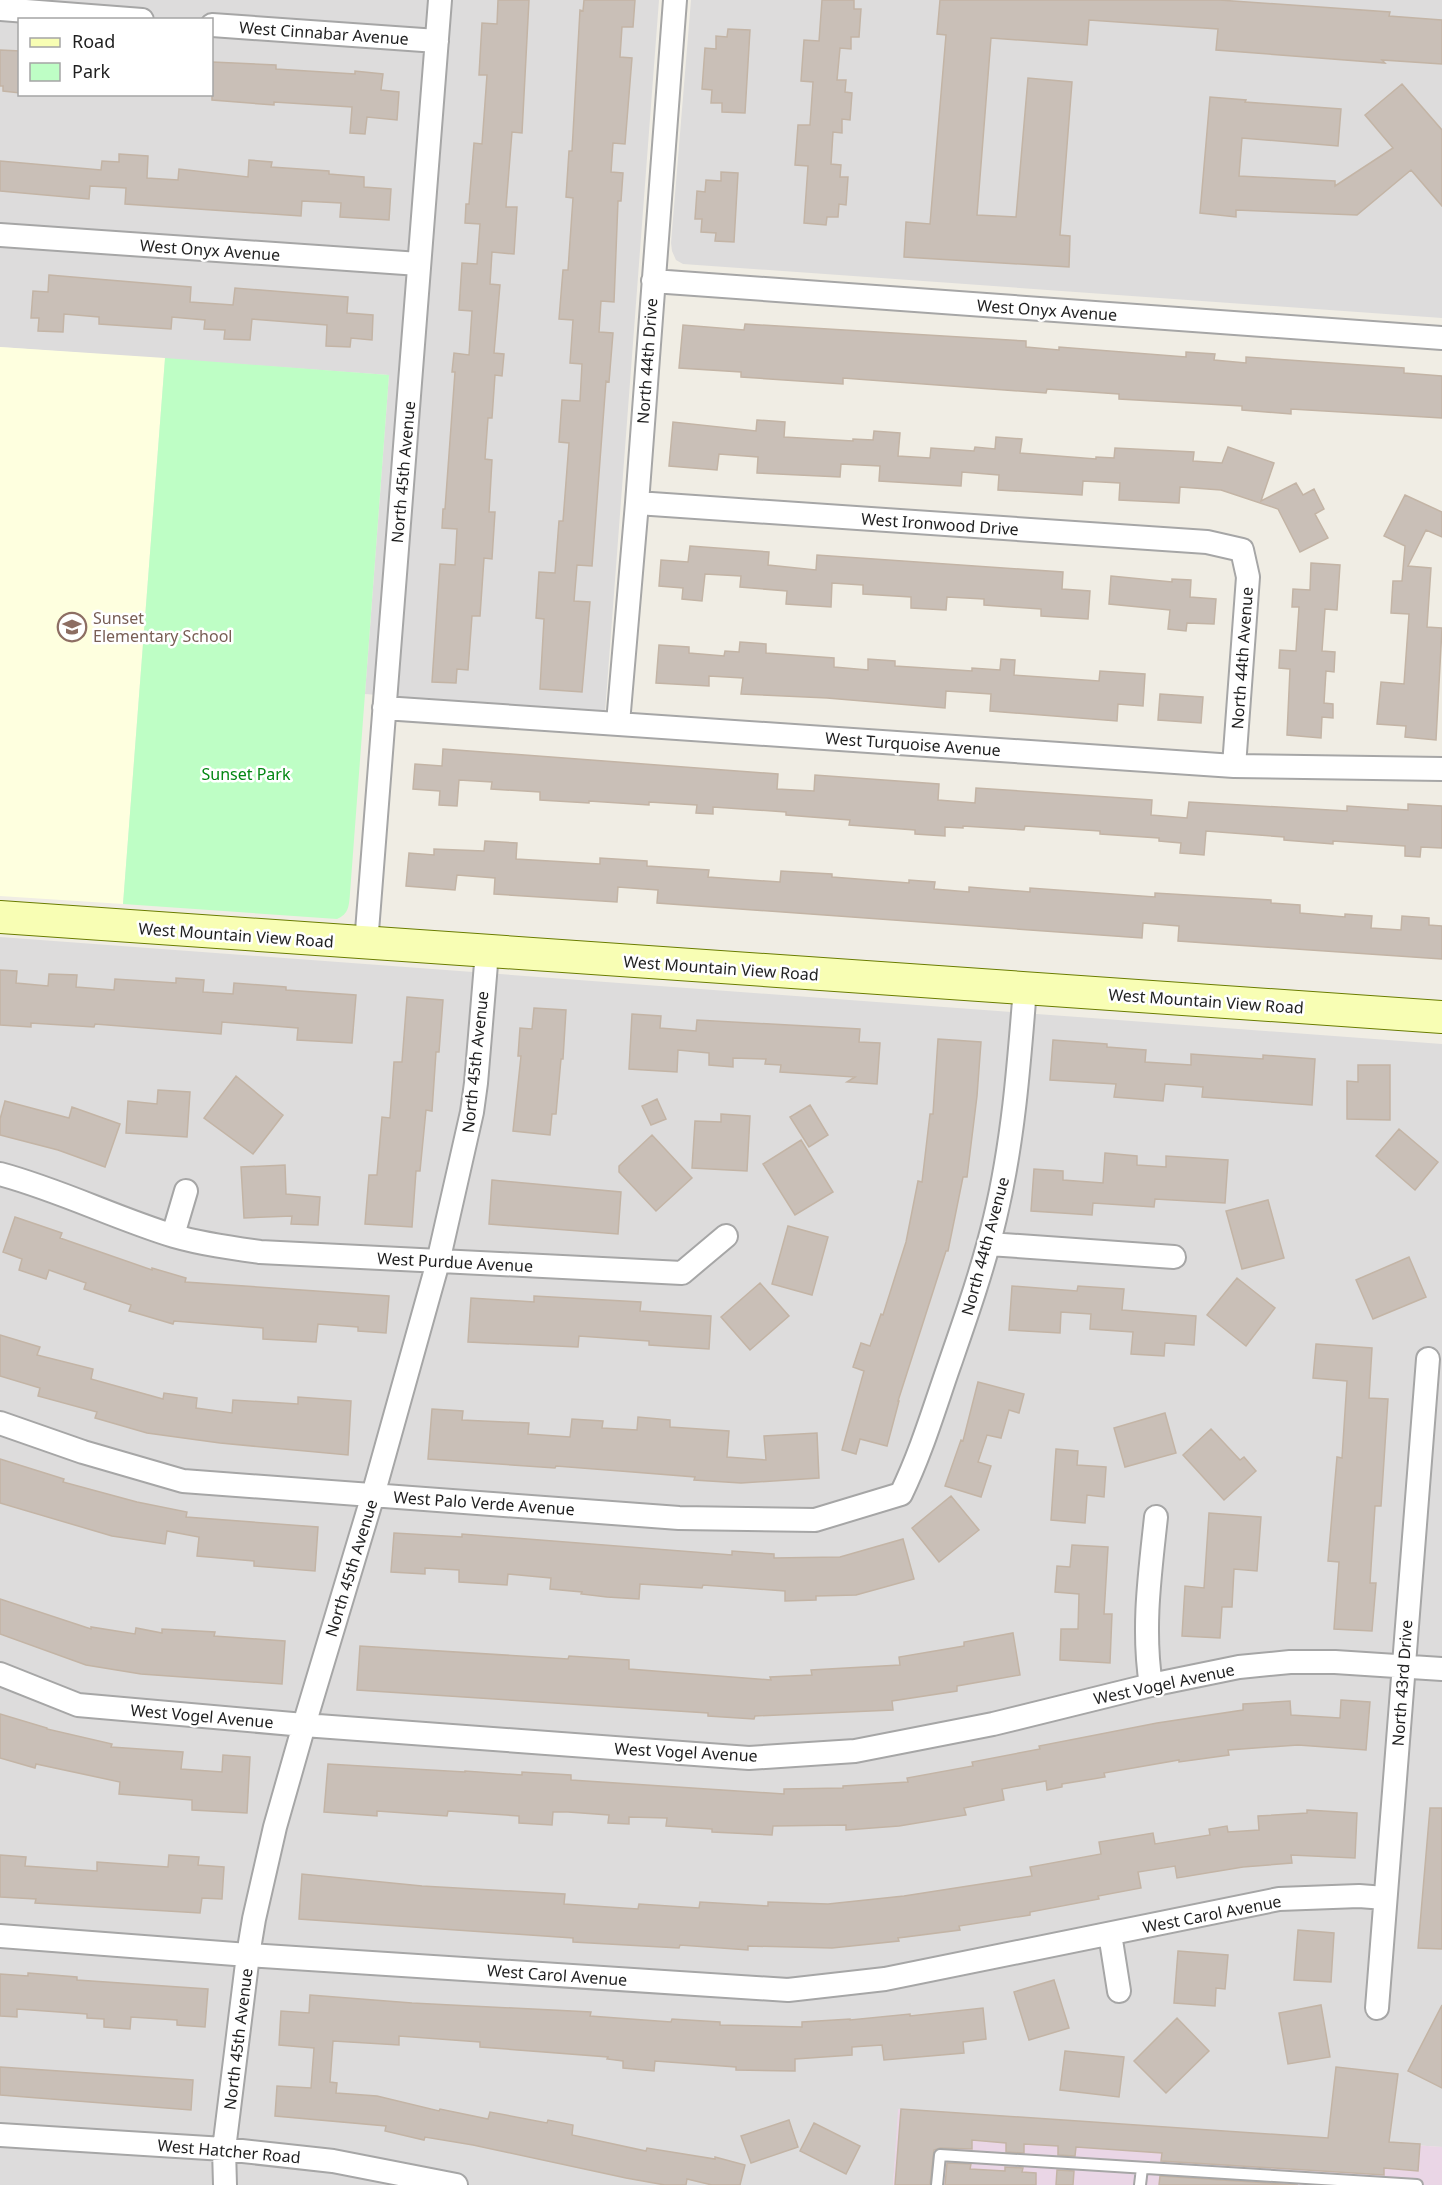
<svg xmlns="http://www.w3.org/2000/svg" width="1442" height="2185" viewBox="0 0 1442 2185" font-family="'Noto Sans',sans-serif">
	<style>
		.residential { fill: #dddcdc; fill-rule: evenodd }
		.industrial { fill: #ead6e6 }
		.education { fill: #feffdf }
		.park { fill: #befec5 }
		.building { fill: #c9bfb7; stroke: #c3b4a5; stroke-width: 1.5 }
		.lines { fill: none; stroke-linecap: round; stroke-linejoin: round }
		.lane-casing { stroke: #a6a6a6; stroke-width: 14 }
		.street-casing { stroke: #a6a6a6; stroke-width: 26 }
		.secondary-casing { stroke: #6a7c00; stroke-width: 34 }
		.lane { stroke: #fff; stroke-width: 10 }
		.street { stroke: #fff; stroke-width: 22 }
		.secondary { stroke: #f8feb4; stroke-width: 32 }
		.labels { text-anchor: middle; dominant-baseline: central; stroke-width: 5; stroke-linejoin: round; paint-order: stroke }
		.street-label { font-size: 16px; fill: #1f1f1f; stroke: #fff }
		.education-label { font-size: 16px; fill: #785e54; stroke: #fff; text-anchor: start }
		.park-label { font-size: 16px; fill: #038712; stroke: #fff }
	</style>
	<rect width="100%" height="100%" fill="#f0ede4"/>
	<path class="residential" d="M0 0H659L605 712 365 694 389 375 0 347ZM20 20H212V94H20Z
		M691 0H1442V318L683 264 676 260 672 251 671 243Z
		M0 937 1442 1044V2147L899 2109 893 2185H0Z"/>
	<path class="industrial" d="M898 2109 1442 2147V2185H893Z"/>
	<path class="education" d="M0 347 165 358 123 904 0 896Z"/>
	<path class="park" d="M165 358 389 375 350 893C349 906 349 914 337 919L123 904Z"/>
	<path class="building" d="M498 0H529L522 133 512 132 506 207H517L514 254 492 252 490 284 500 285 494 353 504 354 502 376 495 375 492 418H488L485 459 492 460 489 512H495L492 559 484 558 480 616H472L468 670 457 669 456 683 432 682 440 564 455 565 457 529 442 528 443 509H445L455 372H452L454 353 469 355 472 311 459 310 462 263 477 264 480 224 465 223 466 204H469L474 143 482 144 487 75H479L482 23 497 24Z
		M584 0H635L633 27H622L620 57 632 58 625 144 613 143 611 172 623 173 621 201H618L614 302 601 301 599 332 613 333 609 382 606 381 592 566 577 565 574 601 590 602 582 692 540 689 544 619 536 618 539 572 555 573 559 521H563L569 443 559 442 562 400 580 401 582 364 570 363 573 320 559 319 563 270H568L573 198 566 197 569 151H572L580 10 583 11Z
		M822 0H854V9H861L859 37H851V49L840 48 837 80H846L845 92 852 93 850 120 842 119V133L833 132 831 164 841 165 840 177H848L846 205 839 204 838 217H827L826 225 804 223 808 166 795 165 798 125H810L813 82 801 81 804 40 819 41Z
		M940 0H1219L1390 12 1389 16 1442 20V64L1382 60 1385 63 1216 50 1218 29 1089 20 1087 45 991 38 977 215 1016 217 1028 78 1072 82 1060 235 1070 236 1069 267 904 257 906 222 930 224 946 35 937 34Z
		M728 29 750 30 745 113 722 112V103H711L712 90 702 89 705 48 716 49V36L727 37Z
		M0 50 20 51V93L3 91V86H0Z
		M212 62 276 65V69L355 74V71L383 74 381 90 399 92 397 120 367 117 365 134 350 133 352 107 274 102V105L212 100Z
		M1402 84 1442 130V206L1411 170 1357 215 1236 210V217L1200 213 1210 97 1246 100 1245 102 1341 109 1338 146 1242 138 1239 176 1335 181V186L1393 148 1365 115Z
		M119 154 148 156 147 178 178 180 179 169 248 177 249 160 272 162 271 167 329 171V174L364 177V187L391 189 389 220 340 217 341 203 302 201 301 216 125 204 126 188 90 186 89 199 0 191V161L101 170 102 161 119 162Z
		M721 172 738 173 734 242 715 241 716 233 701 232 702 219H695L697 191 705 192 706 180 721 181Z
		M49 275 191 287 190 302 233 305 235 288 348 297 347 313 373 315 372 340 351 338 350 347 326 346 327 325 252 319 250 340 224 339 225 330 204 329 205 320 172 317 171 329 99 324V317L64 314 63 332 38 331 39 318H31L33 291 48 292Z
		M745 324 1026 341V347L1059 350V347L1186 357V352L1215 354 1214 360 1246 363V357L1404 368V373L1442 376V418L1291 409V414L1242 410V406L1119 399V394L1047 389 1046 393 843 378V384L741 377V372L679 368 683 325 744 330Z
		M757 420 785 422 784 437 853 441V439L873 440 874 431 900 433 898 456 930 458 931 448 974 451 975 447 995 449 996 437 1022 439 1020 453 1096 459V457L1114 458 1115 448 1194 452 1193 461 1222 463 1228 447 1274 463 1261 501 1296 483 1303 495 1314 489 1324 509 1315 514 1328 538 1300 552 1278 509 1221 490 1180 487 1179 503 1119 500 1120 483 1083 481 1082 495 998 490 999 475 962 472 961 486 879 481 880 466 841 464 840 477 757 473 758 457 719 454 717 470 669 466 673 422 756 431Z
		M1405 495 1442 512V537L1426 530 1408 566 1431 568 1427 627 1442 628 1436 740 1405 737 1406 726 1377 724 1381 682 1404 684 1409 614 1391 613 1393 581H1402L1405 546 1384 536Z
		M690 546 769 552 768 565 816 570 817 555 1063 572 1062 589 1090 591 1088 619 1041 616V609L984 605V599L947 597 946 610 911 608V597L863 594V585L832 583 831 607 786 604 787 591 740 587 741 576 705 574 702 601 682 599 683 588 659 586 661 560 688 562Z
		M1311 563 1340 565 1337 610 1325 609 1322 651 1335 652 1334 672 1326 671 1324 703 1333 704V718L1322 717 1321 738 1287 735 1290 669 1279 668 1280 650 1296 651 1299 607H1292L1293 589 1310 590Z
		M1111 576 1172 582V579L1191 580 1190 597 1216 599 1214 624 1187 623 1186 631 1168 629 1170 610 1109 604Z
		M740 642 766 644V653L834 658V667L868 670V659L895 661V666L972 671V668L1000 670 1001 659 1015 660 1014 675 1099 681 1100 671 1145 674 1143 706 1118 704 1117 721 990 711 991 694 946 691 945 708 827 698 741 694 743 678 709 676V686L656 683 659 645 689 647V653L724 656 725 651 739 652Z
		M1160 694 1203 697 1201 723 1158 720Z
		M443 749 778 774 777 789 814 791 815 775 939 784 938 800 975 803 976 788 1152 800 1151 815 1187 818 1189 802 1347 811V806L1408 810V804L1442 806V848L1421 847 1420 857 1405 856V846L1333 841V844L1284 840V837L1206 831 1204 855 1180 853 1181 843 1159 841V838L1100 834V831L1025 826 1024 830 963 826V828L945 827V836L915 834V830L849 825 850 820 786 815V812L713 807V814L696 813 697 805 649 802V805L589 801V803L540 800V792L491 789 492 782 459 780 457 806 439 805 440 791 413 789 415 764 442 766Z
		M485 841 517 843 516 859 600 864V858L647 861V866L709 870 708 877 780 882 781 871 832 874V877L909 883V880L935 882 934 889 969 892V887L1030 892V888L1155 897V893L1271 900V903L1300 905V913L1345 917V914L1372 916 1371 928 1401 930 1402 916 1429 918V925L1442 926V959L1178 941 1179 926 1143 923 1142 938 657 903 658 890 618 887 617 902 494 894 495 878 457 875 455 890 406 886 409 853 434 855V849L484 851Z
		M0 970 17 971 16 983 48 986 49 974 77 975 76 987 114 990 115 979 176 983V978L204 980 203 992 233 994 234 983 286 987V990L356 995 352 1043 297 1040 298 1028 222 1022 221 1034 95 1024 94 1027 31 1023V1027L0 1025Z
		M407 997 443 1000 439 1052H436L432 1111 426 1110 420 1171H416L412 1227 365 1224 369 1175H377L382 1117 390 1118 394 1062H402Z
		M534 1008 566 1010 563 1059H561L556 1114H552L550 1135 513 1131 521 1056H518L520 1028 532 1029Z
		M632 1014 661 1016 660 1028 696 1031 697 1020 860 1029 859 1042 880 1043 877 1084 847 1082 855 1077 780 1072 781 1065 765 1064 766 1059 733 1058V1067L709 1065V1053L678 1050 677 1072 629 1069Z
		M938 1039 981 1042 977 1096 967 1177H963L948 1251H946L898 1401H899L887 1446 860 1439 856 1454 842 1450 864 1371 853 1367 861 1343 870 1346 881 1314 883 1315 906 1242 918 1181 922 1182 930 1114H933Z
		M1053 1040 1107 1044V1047L1146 1050 1145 1062 1191 1065V1054L1263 1059V1055L1315 1059 1312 1105 1202 1097 1203 1087 1165 1084 1163 1101 1114 1097 1116 1084 1050 1080Z
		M1358 1065H1390V1120L1347 1119V1081L1358 1082Z
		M236 1076 283 1115 253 1154 204 1118Z
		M158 1090 190 1092 187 1137 126 1133 128 1101 157 1104Z
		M657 1099 666 1119 651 1125 642 1106Z
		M5 1101 69 1118 72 1107 120 1124 105 1167 58 1150 0 1135V1119Z
		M810 1105 828 1135 809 1147 790 1117Z
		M721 1114 750 1116 747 1171 692 1168 695 1121 721 1122Z
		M1399 1129 1438 1162 1415 1190 1376 1156Z
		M652 1135 692 1178 656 1211 619 1172V1166Z
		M801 1140 833 1192 795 1215 763 1164Z
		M1105 1153 1137 1156V1165L1166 1167V1156L1228 1160 1225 1203 1155 1199 1154 1207 1093 1203 1092 1215 1031 1211 1034 1169 1063 1171V1180L1103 1183Z
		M285 1165 286 1194 320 1197 318 1225 291 1224 292 1216 244 1218 241 1167Z
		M492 1180 621 1192 618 1234 489 1224Z
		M1268 1200 1284 1258 1242 1269 1226 1211Z
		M15 1217 62 1233 60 1238 152 1270V1268L186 1278 185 1282 389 1296 386 1333 358 1331V1327L318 1324 316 1342 263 1339V1328L174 1321 173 1324 129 1311 131 1305 84 1289 86 1283 49 1270 46 1279 19 1270 22 1259 3 1252Z
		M788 1226 828 1237 812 1295 772 1284Z
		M1409 1257 1426 1297 1373 1319 1356 1280Z
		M1237 1278 1275 1308 1246 1346 1207 1315Z
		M760 1283 789 1316 750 1350 721 1317Z
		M1012 1286 1077 1291 1078 1286 1124 1289 1122 1310 1196 1316 1194 1345 1165 1343 1164 1356 1131 1354 1133 1332 1090 1329 1091 1314 1061 1312 1060 1333 1009 1330Z
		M534 1296 641 1302 640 1311 711 1316 709 1349 649 1345V1341L579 1336 578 1347 468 1342 471 1298 534 1302Z
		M0 1335 40 1347 37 1355 93 1369 91 1379 163 1399 164 1393 197 1398 196 1408 232 1413 233 1400 298 1404V1397L351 1401 348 1455 220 1443 147 1433 95 1418 97 1412 38 1396 40 1388 0 1376Z
		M1316 1344 1372 1348 1369 1398 1388 1399 1381 1506H1375L1370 1583H1376L1372 1631 1334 1629 1339 1562 1328 1561 1337 1457 1342 1458 1347 1381 1313 1378Z
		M978 1382 1024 1394 1019 1413 1009 1410 1001 1438 987 1435 978 1462 991 1466 981 1497 945 1486 961 1440 963 1441Z
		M432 1409 463 1411 462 1420 529 1423 528 1434 570 1437 572 1419 603 1421 602 1428 637 1430 638 1417 670 1420V1427L729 1431 727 1457 766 1460 764 1436 817 1433 819 1478 741 1483 694 1480 695 1477 620 1471 556 1466 555 1468 428 1459Z
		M1165 1413 1176 1453 1125 1467 1114 1428Z
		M1211 1429 1240 1460 1244 1457 1256 1471 1224 1500 1183 1455Z
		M1056 1449 1078 1451 1077 1465 1106 1467 1104 1497 1087 1495 1085 1523 1051 1520Z
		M0 1459 64 1479 63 1482 137 1502 187 1512 186 1517 318 1527 315 1571 254 1566V1561L197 1556 199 1537 167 1531 165 1544 112 1536 0 1503Z
		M951 1496 979 1530 939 1562 912 1528Z
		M1209 1513 1261 1517 1257 1571 1234 1569 1232 1607H1222L1220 1638 1182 1636 1185 1586 1204 1588Z
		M394 1533 462 1537V1534L732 1555V1551L774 1554V1558L840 1557 903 1539 914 1579 856 1595 816 1596V1600L785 1601V1591L703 1585 702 1588 640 1584 639 1599 607 1597 581 1594 582 1592 550 1589 551 1578 508 1574 507 1585 459 1582V1570L425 1568V1574L391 1572Z
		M1072 1545 1108 1547 1104 1614H1112L1110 1663 1060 1660 1061 1629H1078L1079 1594 1055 1592 1057 1566 1070 1567Z
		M0 1599 91 1629V1627L135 1634 136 1628 162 1633V1629L215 1632 214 1636 285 1641 282 1684 141 1674 86 1665 0 1634Z
		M1013 1633 1020 1675 957 1686V1691L892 1701 893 1710 755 1716 754 1719 708 1716V1713L357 1690 360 1646 568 1659 569 1656 629 1660V1669L771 1680 770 1677 812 1675 811 1670 900 1665 899 1657 964 1646V1642Z
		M1341 1700 1370 1702 1366 1750 1298 1745 1228 1750 1229 1755 1179 1762V1760L1104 1773 1105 1777 1062 1784V1787L1047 1790 1046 1781 1002 1789 1004 1800 964 1808 966 1815 899 1826 846 1830V1825L773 1826 772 1835 712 1832V1829L666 1826 667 1818 629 1817V1824L608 1823 609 1815 568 1812H553L552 1825 519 1823V1816L448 1811 447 1816 377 1811V1816L324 1812 328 1764 465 1772V1771L522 1775V1772L571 1775V1780L784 1794V1789L843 1788V1786L908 1782 907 1778 973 1766 972 1762 1040 1749 1039 1746 1157 1723 1243 1710V1704L1290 1701 1291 1715 1340 1718Z
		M0 1714 47 1728V1729L112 1744 111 1747 183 1752 181 1769 222 1772 223 1755 250 1757 247 1813 192 1810V1800L119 1794 120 1782 36 1764 35 1768 0 1758Z
		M1430 1808H1442V1949L1418 1948Z
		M1307 1810 1357 1813 1355 1858 1291 1855 1292 1863 1243 1867 1177 1878 1175 1866 1138 1872 1141 1888 1098 1896 1099 1899 1030 1912V1915L959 1926 960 1930 898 1938 899 1941 832 1948 748 1946V1950L680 1945 679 1948 573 1942V1938L299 1919 302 1874 422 1886 565 1894 564 1904 638 1909 639 1904 699 1908 700 1902 768 1906V1902L828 1904 904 1896 1032 1876 1030 1867 1101 1854 1099 1842 1153 1833 1155 1844 1210 1835 1209 1829 1227 1826 1228 1832 1259 1830 1258 1816 1307 1813Z
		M0 1855 26 1857 25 1866 97 1871V1862L168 1867 169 1855 199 1857 198 1865 224 1867 222 1899 202 1898 200 1913 35 1903 36 1899 0 1897Z
		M1298 1930 1334 1933 1331 1982 1294 1980Z
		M1178 1951 1228 1955 1225 1989 1216 1988 1215 2006 1174 2003Z
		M28 1973 77 1977V1980L208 1989 205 2027 177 2025V2020L131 2017 130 2029 104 2027V2019L87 2018V2014L17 2009V2017L0 2016V1974L28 1976Z
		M1054 1980 1069 2028 1029 2040 1014 1992Z
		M310 1995 412 2003 591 2012 590 2016 671 2022 672 2019 720 2022V2025L802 2027V2022L850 2019V2020L910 2014V2016L983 2008 986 2039 963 2042 964 2053 884 2060 882 2045 852 2047V2055L795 2059V2071L736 2070V2067L655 2061 654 2071 623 2068V2061L607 2059 608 2057 480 2047V2042L399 2036V2045L333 2041 330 2082 337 2083 336 2093 377 2096 439 2111 440 2109 488 2119 490 2112 547 2123 548 2120 573 2125 572 2135 646 2151 647 2148 715 2159V2157L745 2165 740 2185H712L687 2179 686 2185H665L626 2178 473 2145 425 2137 424 2140 385 2131 386 2126 275 2116 277 2086 311 2088 314 2048 279 2045 281 2011 309 2013Z
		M1321 2005 1330 2057 1288 2064 1279 2013Z
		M1442 2005V2088L1408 2071Z
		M1177 2018 1209 2051 1166 2093 1134 2061Z
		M1065 2051 1124 2057 1119 2097 1060 2090Z
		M0 2067 193 2080 191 2110 0 2095Z
		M1336 2067 1398 2074 1389 2142 1420 2144 1418 2171 1384 2168V2175L1161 2161 1162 2153 1076 2147 1075 2156 1058 2155V2146L1024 2144V2153L1006 2152V2143L972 2140V2149L940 2148 934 2150 930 2185H895L901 2109 1328 2138Z
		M789 2120 798 2147 751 2163 741 2136Z
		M814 2123 860 2146 846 2174 800 2151Z
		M947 2163 971 2164 970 2169 1005 2171V2167L1023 2168 1022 2172 1036 2173V2185H945Z
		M1057 2170 1074 2171 1073 2185H1056Z
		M1160 2176 1298 2185H1159Z"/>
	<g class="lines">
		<g class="lane-casing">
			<path id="lane" d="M937 2185 940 2155 1417 2185
				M1140 2185 1142 2168"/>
		</g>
		<g class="street-casing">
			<path id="street" d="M0 9 142 20
				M212 25 437 41
				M0 235 419 264
				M653 281 1442 338
				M637 503 1207 542 1242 550 1248 577 1234 766
				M384 708 1234 766 1442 769
				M618 723 637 503 675 0
				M366 944 440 0
				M0 1174C60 1190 115 1218 174 1236 202 1244 231 1248 260 1252L682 1273 726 1236
				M173 1235 186 1191
				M989 1244 1174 1257
				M0 1423 83 1452 183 1481 679 1518 815 1520 901 1494C921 1453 934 1409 949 1366 966 1317 983 1269 995 1218 1013 1143 1019 1065 1025 988
				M0 1674 78 1705 304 1725 749 1758 855 1751 993 1724 1151 1685 1239 1667 1290 1662H1335L1442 1669
				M1151 1685C1142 1629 1150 1573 1156 1517
				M1110 1934 1119 1991
				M0 1936 248 1955 788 1990 885 1979 1279 1899 1359 1896 1385 1898
				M1377 2008 1428 1359
				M0 2135 224 2149 333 2161 456 2185
				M225 2185 224 2149 248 1955 254 1919 275 1827 304 1725 373 1495 438 1262 472 1112 476 1083 487 952"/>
		</g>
		<g class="secondary-casing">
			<path id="secondary" d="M0 917 1442 1017"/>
		</g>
		<use href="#lane" class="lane"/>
		<use href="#street" class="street"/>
		<use href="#secondary" class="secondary"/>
	</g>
	<defs>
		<g id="school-ring" transform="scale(1.5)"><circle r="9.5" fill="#fff" stroke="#8d6e63" stroke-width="1.5"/><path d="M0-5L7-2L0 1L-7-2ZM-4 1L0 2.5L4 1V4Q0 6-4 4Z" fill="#8d6e63"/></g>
	</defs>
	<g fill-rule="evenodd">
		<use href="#school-ring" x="72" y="627"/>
	</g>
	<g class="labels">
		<g class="street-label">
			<text transform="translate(324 33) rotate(4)">West Cinnabar Avenue</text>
			<text transform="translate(210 250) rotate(4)">West Onyx Avenue</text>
			<text transform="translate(1047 310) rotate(4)">West Onyx Avenue</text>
			<text transform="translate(647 361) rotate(-86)">North 44th Drive</text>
			<text transform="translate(403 472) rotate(-85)">North 45th Avenue</text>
			<text transform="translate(940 524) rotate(4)">West Ironwood Drive</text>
			<text transform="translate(1242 658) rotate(-86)">North 44th Avenue</text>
			<text transform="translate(913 744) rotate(4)">West Turquoise Avenue</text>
			<text transform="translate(236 935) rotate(4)">West Mountain View Road</text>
			<text transform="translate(721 968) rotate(4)">West Mountain View Road</text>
			<text transform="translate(1206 1001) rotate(4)">West Mountain View Road</text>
			<text transform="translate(475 1062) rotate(-84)">North 45th Avenue</text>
			<text transform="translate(985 1246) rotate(-75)">North 44th Avenue</text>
			<text transform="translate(455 1262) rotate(3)">West Purdue Avenue</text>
			<text transform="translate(484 1503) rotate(4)">West Palo Verde Avenue</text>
			<text transform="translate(351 1568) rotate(-73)">North 45th Avenue</text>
			<text transform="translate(1402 1683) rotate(-86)">North 43rd Drive</text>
			<text transform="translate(1164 1684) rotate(-12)">West Vogel Avenue</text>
			<text transform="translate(202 1716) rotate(5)">West Vogel Avenue</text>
			<text transform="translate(686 1752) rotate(3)">West Vogel Avenue</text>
			<text transform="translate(1212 1914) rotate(-11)">West Carol Avenue</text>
			<text transform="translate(557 1975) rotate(4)">West Carol Avenue</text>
			<text transform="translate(238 2039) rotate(-83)">North 45th Avenue</text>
			<text transform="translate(229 2151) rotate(5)">West Hatcher Road</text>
		</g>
		<g class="education-label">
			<text x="93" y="618">Sunset<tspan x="93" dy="18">Elementary School</tspan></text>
		</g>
		<g class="park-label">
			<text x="246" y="774">Sunset Park</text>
		</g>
	</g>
	<rect x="18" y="18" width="195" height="78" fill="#ffffff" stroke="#a5a5a5" stroke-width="1.5"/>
	<rect x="30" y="38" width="30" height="9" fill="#f8feb4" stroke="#a5a5a5" stroke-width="1.5"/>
	<text x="72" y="48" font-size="18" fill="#1f1f1f">Road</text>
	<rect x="30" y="63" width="30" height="18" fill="#befec5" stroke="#a5a5a5" stroke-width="1.5"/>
	<text x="72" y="78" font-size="18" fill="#1f1f1f">Park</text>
</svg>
